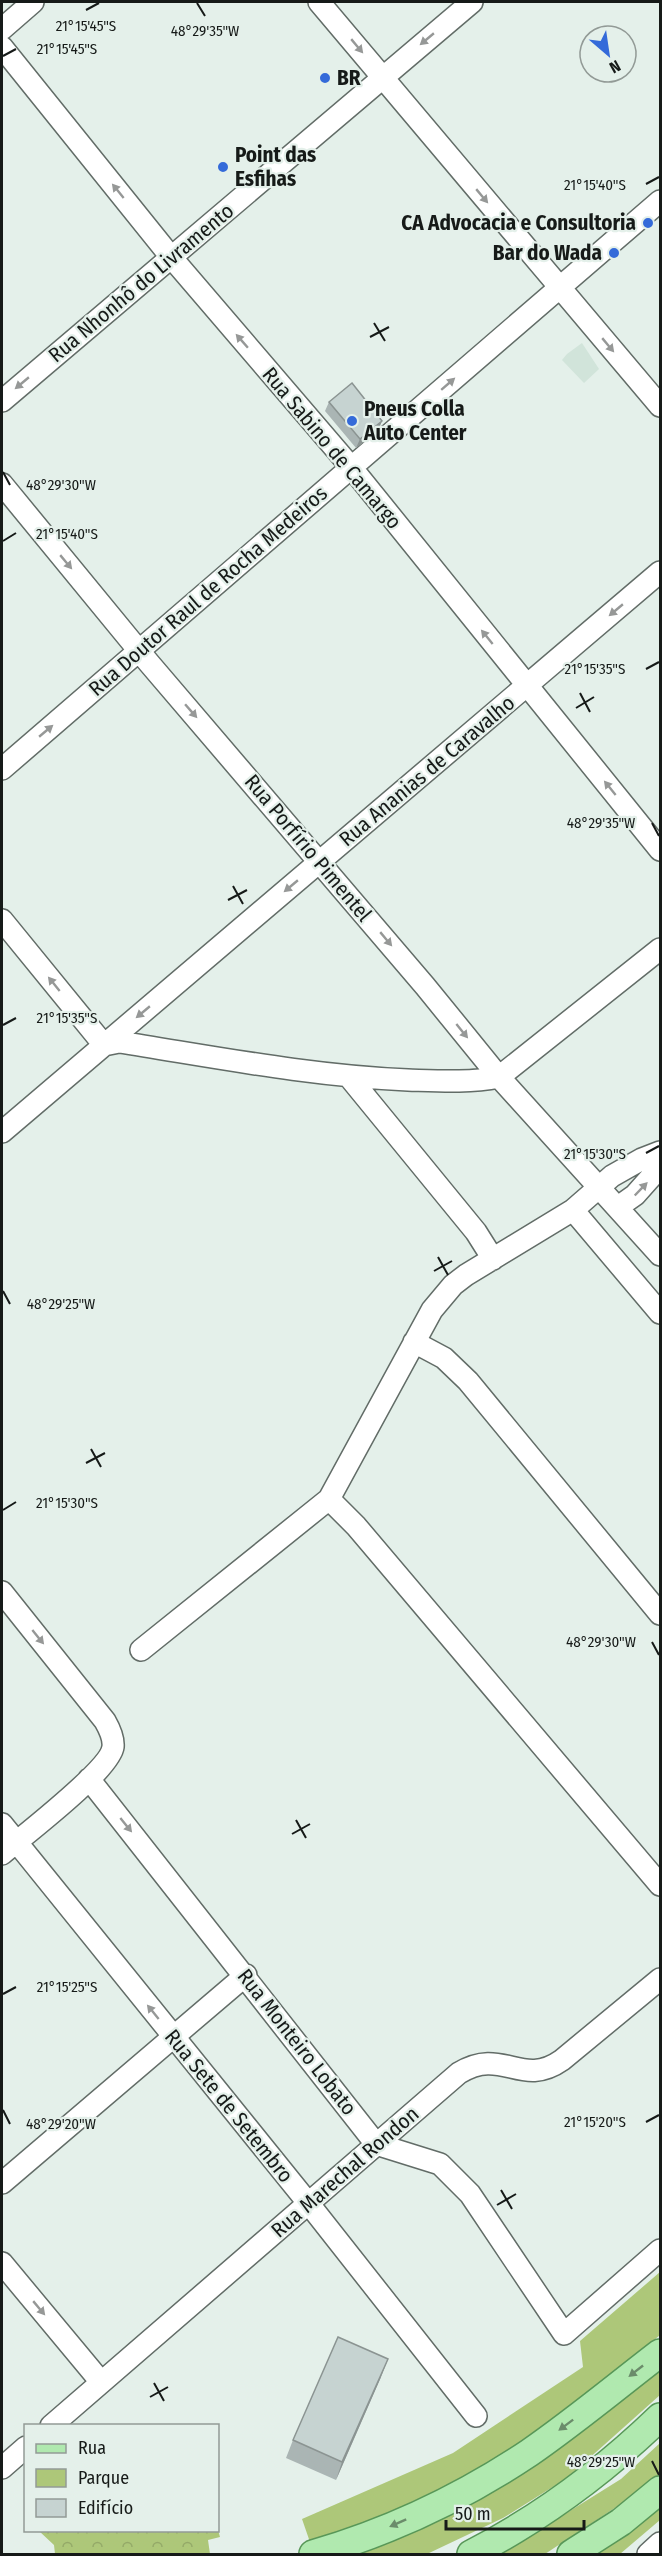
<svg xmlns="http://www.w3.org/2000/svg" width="662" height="2556" viewBox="0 0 662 2556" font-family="'Fira Sans Condensed',sans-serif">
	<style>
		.built { fill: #d1e4da }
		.green { fill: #adc779 }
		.forest { fill: url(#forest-crowns) }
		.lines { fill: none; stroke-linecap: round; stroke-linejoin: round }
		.minor-casing { stroke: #626c67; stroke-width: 24 }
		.major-casing { stroke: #589758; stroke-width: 30 }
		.minor { stroke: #fff; stroke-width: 21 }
		.major { stroke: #b0e9af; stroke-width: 27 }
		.wall { fill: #aab5b4 }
		.shaded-wall { fill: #8b9492 }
		.building { fill: #c6d3d1; stroke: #8b9492; stroke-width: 1.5 }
		.oneway { fill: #969897 }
		.oneway2 { fill: #6b8c6b }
		.ticks { fill: none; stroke: #161a18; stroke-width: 2 }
		.poi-dot { fill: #346ad9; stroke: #e4f0ea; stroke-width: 2 }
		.labels { text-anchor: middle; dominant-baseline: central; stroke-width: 4.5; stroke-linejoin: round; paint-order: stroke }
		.poi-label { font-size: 21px; font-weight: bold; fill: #161a18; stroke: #e4f0ea; text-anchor: start }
		.street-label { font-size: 21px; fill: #161a18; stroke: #e4f0ea }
		.ticks-label { font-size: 15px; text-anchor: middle; fill: #161a18; stroke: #e4f0ea; stroke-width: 4.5; stroke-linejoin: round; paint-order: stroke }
	</style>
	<defs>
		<pattern id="forest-crowns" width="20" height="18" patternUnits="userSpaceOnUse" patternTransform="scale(1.5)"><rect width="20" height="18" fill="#adc779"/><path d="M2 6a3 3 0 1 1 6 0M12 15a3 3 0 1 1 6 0" fill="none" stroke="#94aa68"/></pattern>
	</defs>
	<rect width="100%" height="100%" fill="#e4f0ea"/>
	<path class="built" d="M582 343 599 369 584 383 562 360 567 354Z"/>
	<path class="green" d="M660 2272V2335C591 2392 520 2455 438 2493 397 2513 353 2528 311 2545L302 2519 453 2453 583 2367 580 2341Z
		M660 2367V2395L567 2478 503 2518 427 2554H360C472 2513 564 2436 660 2367Z
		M660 2443V2474L636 2494 545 2554H495L517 2544 621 2479Z
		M660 2505V2520L620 2554H583Z"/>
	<path class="forest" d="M218 2530 220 2537 208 2540 210 2554H55L54 2545 39 2531Z"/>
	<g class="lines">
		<g class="minor-casing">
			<path id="minor" d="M319 2 660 406
				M2 29 33 2
				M2 47 171 257 351 467 660 850
				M2 401 472 2
				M2 484 149 663 425 986 499 1077 660 1255
				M2 769 660 201
				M2 920 104 1045 119 1042C215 1057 311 1076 408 1080 439 1081 469 1083 499 1077L660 949
				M350 1078 476 1232 493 1259
				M2 1132 660 572
				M618 1207 635 1195 660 1167
				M573 1210 660 1313
				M414 1342 444 1358 468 1381 660 1614
				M329 1499 356 1526 660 1885
				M2 1592 105 1721C109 1728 114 1738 113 1747 110 1770 23 1836 2 1854
				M141 1650 329 1499 432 1310 453 1285 466 1275 573 1210 612 1176 642 1159 660 1152
				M89 1779 376 2144 440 2164 470 2194 564 2334 660 2250
				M2 1824 309 2204 476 2416
				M2 2183 246 1975
				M2 2263 101 2382
				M51 2426 459 2073C503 2046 521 2089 562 2060L660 1979
				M2 2468 26 2447
				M648 2554 660 2543"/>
		</g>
		<g class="major-casing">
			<path id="major" d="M313 2554C389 2532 463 2497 529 2453 574 2422 617 2386 660 2353
				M471 2554C541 2518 603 2472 660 2417
				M571 2554 621 2522 660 2490"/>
		</g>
		<use href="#minor" class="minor"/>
		<use href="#major" class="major"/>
	</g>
	<path class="wall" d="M329 402 378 431 356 448 325 411Z
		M381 2377 336 2480 286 2458 293 2440Z"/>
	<path class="shaded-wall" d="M382 421 378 431 356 448 360 439Z
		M388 2359 381 2377 336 2480 342 2462Z"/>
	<path class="building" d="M352 383 382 421 360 439 329 402Z
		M338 2337 388 2359 342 2462 293 2440Z"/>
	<defs><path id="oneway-solid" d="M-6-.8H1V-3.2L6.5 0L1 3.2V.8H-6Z" transform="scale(1.5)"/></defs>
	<g class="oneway">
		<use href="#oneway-solid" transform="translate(427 39) rotate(140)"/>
		<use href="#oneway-solid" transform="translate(357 46) rotate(50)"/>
		<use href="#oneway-solid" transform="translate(118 191) rotate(-129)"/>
		<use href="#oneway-solid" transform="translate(482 196) rotate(50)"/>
		<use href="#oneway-solid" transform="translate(242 341) rotate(-131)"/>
		<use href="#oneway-solid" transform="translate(608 345) rotate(50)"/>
		<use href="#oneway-solid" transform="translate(22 383) rotate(140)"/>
		<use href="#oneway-solid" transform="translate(448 384) rotate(-41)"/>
		<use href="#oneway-solid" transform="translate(66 562) rotate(50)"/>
		<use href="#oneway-solid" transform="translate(616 610) rotate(140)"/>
		<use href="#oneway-solid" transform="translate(487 637) rotate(-129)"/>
		<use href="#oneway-solid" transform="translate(191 711) rotate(49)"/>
		<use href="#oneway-solid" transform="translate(46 731) rotate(-40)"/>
		<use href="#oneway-solid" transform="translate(610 788) rotate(-129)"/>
		<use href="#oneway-solid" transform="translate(291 886) rotate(140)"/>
		<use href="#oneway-solid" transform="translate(386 939) rotate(50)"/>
		<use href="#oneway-solid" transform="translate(54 984) rotate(-129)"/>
		<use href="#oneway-solid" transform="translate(143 1012) rotate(140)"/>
		<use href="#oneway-solid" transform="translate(462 1031) rotate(51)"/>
		<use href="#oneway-solid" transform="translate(641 1189) rotate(-46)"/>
		<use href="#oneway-solid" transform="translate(38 1637) rotate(51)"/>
		<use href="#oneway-solid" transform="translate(126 1825) rotate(51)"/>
		<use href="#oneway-solid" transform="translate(153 2012) rotate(-129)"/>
		<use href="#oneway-solid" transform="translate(39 2308) rotate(50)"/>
	</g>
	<g class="oneway2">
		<use href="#oneway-solid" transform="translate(636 2371) rotate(142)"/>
		<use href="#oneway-solid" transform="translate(566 2425) rotate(143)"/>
		<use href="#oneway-solid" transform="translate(398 2523) rotate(156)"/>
	</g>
	<path class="ticks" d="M197 3 205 16M86 10 99 3M3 56 16 49M646 184 659 177M374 323 385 341M370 337 389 327M3 472 10 485M3 541 16 533M646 669 659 662M580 693 590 712M576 708 594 697M652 823 659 836M233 886 243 904M228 900 247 890M3 1025 16 1018M646 1153 659 1146M438 1257 448 1275M434 1271 452 1261M3 1291 10 1304M91 1449 101 1467M86 1463 105 1453M3 1510 16 1502M652 1642 659 1655M296 1820 306 1838M292 1834 310 1824M3 1994 16 1987M3 2110 10 2124M646 2122 659 2115M501 2190 512 2209M497 2205 516 2194M154 2383 164 2401M150 2397 168 2387M652 2461 659 2475"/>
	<g class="poi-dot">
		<circle cx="325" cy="78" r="6"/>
		<circle cx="223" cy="167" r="6"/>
		<circle cx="648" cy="223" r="6"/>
		<circle cx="614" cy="253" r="6"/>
		<circle cx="352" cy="421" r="6"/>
	</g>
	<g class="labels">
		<g class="poi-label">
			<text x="337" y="78">BR</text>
			<text x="235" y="155">Point das<tspan x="235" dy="24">Esfihas</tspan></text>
			<text x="636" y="223" text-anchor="end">CA Advocacia e Consultoria</text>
			<text x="602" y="253" text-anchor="end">Bar do Wada</text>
			<text x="364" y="409">Pneus Colla<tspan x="364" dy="24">Auto Center</tspan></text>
		</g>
		<g class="street-label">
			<text transform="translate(141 283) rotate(-40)">Rua Nhonhô do Livramento</text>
			<text transform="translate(332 448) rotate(50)">Rua Sabino de Camargo</text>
			<text transform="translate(208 591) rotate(-41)">Rua Doutor Raul de Rocha Medeiros</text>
			<text transform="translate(427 771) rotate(-40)">Rua Ananias de Caravalho</text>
			<text transform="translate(308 848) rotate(50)">Rua Porfírio Pimentel</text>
			<text transform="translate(297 2042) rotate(52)">Rua Monteiro Lobato</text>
			<text transform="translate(229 2106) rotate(51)">Rua Sete de Setembro</text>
			<text transform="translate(345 2172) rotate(-41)">Rua Marechal Rondon</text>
		</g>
	</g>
	<g class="ticks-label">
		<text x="86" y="31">21°15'45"S</text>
		<text x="205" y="36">48°29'35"W</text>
		<text x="67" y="54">21°15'45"S</text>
		<text x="595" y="190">21°15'40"S</text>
		<text x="61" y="490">48°29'30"W</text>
		<text x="67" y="539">21°15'40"S</text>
		<text x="595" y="674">21°15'35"S</text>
		<text x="601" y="828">48°29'35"W</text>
		<text x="67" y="1023">21°15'35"S</text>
		<text x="595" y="1159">21°15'30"S</text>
		<text x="61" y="1309">48°29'25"W</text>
		<text x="67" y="1508">21°15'30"S</text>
		<text x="601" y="1647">48°29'30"W</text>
		<text x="67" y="1992">21°15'25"S</text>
		<text x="595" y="2127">21°15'20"S</text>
		<text x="61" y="2129">48°29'20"W</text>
		<text x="601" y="2467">48°29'25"W</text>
	</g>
	<rect width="662" height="2556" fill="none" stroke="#161a18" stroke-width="6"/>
	<rect x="24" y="2424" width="195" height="108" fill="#e4f0ea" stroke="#929a96" stroke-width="1.5"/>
	<rect x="36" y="2444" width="30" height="9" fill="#b0e9af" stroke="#929a96" stroke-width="1.5"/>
	<text x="78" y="2454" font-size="18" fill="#161a18">Rua</text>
	<rect x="36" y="2469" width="30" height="18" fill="#adc779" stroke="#929a96" stroke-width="1.5"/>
	<text x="78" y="2484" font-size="18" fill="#161a18">Parque</text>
	<rect x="36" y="2499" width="30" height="18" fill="#c6d3d1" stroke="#929a96" stroke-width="1.5"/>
	<text x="78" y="2514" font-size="18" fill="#161a18">Edifício</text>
	<g transform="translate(608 54) rotate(151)"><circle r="28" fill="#e4f0ea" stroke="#929a96" stroke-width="1.5"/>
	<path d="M0-4.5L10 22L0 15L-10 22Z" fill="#346ad9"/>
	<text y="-9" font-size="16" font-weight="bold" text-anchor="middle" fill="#161a18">N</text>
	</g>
	<path d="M446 2520v9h138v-9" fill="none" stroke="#161a18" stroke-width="3"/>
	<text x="455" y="2520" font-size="18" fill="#161a18" stroke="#e4f0ea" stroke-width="4.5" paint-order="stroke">50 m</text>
</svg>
